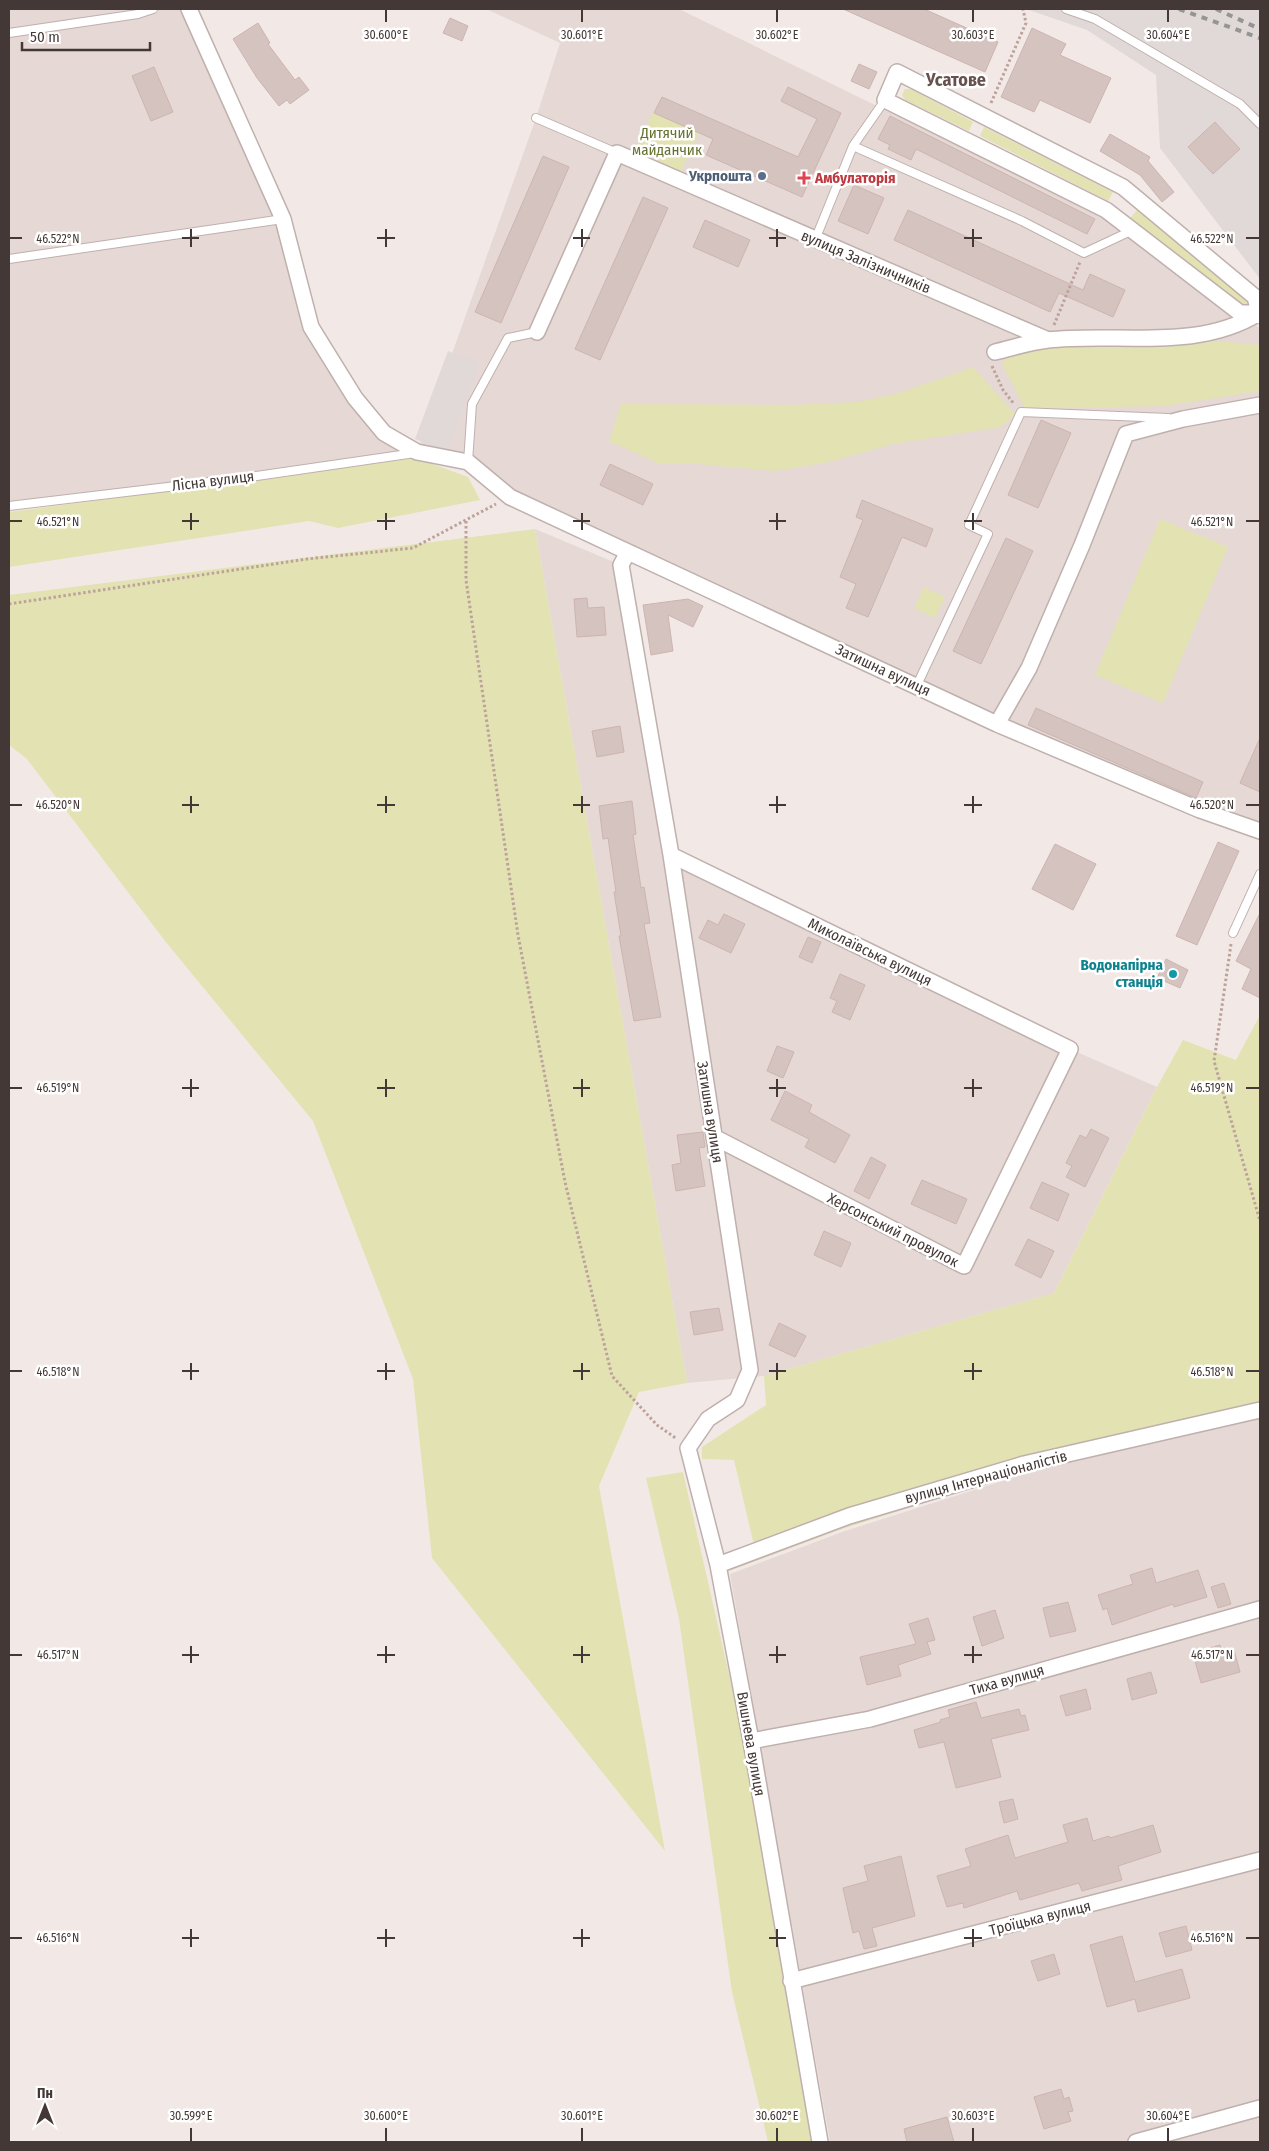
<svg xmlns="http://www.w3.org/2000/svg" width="1269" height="2151" viewBox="0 0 1269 2151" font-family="'Fira Sans Condensed',sans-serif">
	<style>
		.residential { fill: #e5d8d5 }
		.industrial { fill: #e1d9d8 }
		.green { fill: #e3e2b2 }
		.building { fill: #d5c3c0; stroke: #cdb4b0 }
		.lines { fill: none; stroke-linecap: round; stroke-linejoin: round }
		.service-casing { stroke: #bfb0ad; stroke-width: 10 }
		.minor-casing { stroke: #bfb0ad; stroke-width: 18 }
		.tertiary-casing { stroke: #bfb0ad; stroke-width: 21 }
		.path { stroke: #bda29c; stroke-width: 3; stroke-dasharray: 2.5 2.5; stroke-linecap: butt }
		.service { stroke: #fff; stroke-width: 8 }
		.minor { stroke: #fff; stroke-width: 15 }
		.tertiary { stroke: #fff; stroke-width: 19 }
		.rail { stroke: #959595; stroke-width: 4; stroke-dasharray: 6 6; stroke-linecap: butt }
		.ticks { fill: none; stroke: #443836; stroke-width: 2 }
		.service-dot { fill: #5c6f8a; stroke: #fff; stroke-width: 2 }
		.health-dot { fill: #e0444e; stroke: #fff; stroke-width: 2 }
		.culture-dot { fill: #0f9aa8; stroke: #fff; stroke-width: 2 }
		.labels { text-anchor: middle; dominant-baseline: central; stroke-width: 5; stroke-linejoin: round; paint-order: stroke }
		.park-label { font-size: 15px; fill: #67712e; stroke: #fff }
		.service-label { font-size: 15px; font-weight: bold; fill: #4e5e75; stroke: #fff; text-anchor: end }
		.health-label { font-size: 15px; font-weight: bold; fill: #be3a42; stroke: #fff; text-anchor: start }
		.street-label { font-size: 15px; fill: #443836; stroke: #fff }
		.culture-label { font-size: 15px; font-weight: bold; fill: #0d838f; stroke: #fff; text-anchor: end }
		.quarter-label { font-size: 18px; font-weight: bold; fill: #66514e; stroke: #fff }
		.ticks-label { font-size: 12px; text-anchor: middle; fill: #443836; stroke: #fff; stroke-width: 5; stroke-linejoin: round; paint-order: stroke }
	</style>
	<rect width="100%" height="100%" fill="#f2e9e6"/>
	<path class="residential" d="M9 9H189L283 219 311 327 355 398 417 452 536 118 560 43 486 9H679L1110 220 1260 328V831L1200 810 510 497 468 462 417 452 9 506Z
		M535 529 621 565 671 855 1070 1049 1157 1087 1054 1293 764 1376 687 1383Z
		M1260 1412V2142H830L730 1574 845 1531 1046 1467Z"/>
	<path class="industrial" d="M1026 9H1260V279L1160 148 1156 75 1087 30Z
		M448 351 479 363 447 451 415 439Z"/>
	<path class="green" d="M905 89H911L973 122 969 131 905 100 902 95Z
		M653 112 699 133 681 171 635 150Z
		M984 127 1113 192 1108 201 980 136Z
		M1138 209 1251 299 1243 308 1130 218Z
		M1207 340 1260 345V391L1166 406 1025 409 1002 364 1008 353 1072 346 1177 345Z
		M973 367 1015 414 1001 427 893 444 829 462 775 471 687 463 660 464 609 441 621 404 791 405 858 402 899 393Z
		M416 458 468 477 480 500 338 528 309 521 9 567V512Z
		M1160 519 1228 547 1163 703 1095 675Z
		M535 529 687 1383 639 1392 599 1486 665 1851 432 1558 413 1379 313 1121 165 941 27 759 9 745V595Z
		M924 587 945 597 935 618 914 608Z
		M1260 1015V1411L1045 1465 842 1529 729 1571 725 1553 754 1545 734 1460 702 1459V1447L766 1405 764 1376 1054 1293 1157 1087 1183 1040 1236 1060Z
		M683 1472 738 1714 813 2142H768L732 1992 679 1619 646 1478Z"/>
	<path class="building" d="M843 9H924L998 42 985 72Z
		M450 18 468 26 462 41 443 33Z
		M258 23 270 43 268 44 295 80 299 77 309 90 290 104 287 100 279 106 257 78 233 39Z
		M1032 28 1066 44 1060 55 1111 78 1090 123 1040 100 1034 112 1001 97Z
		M859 64 877 72 869 89 851 81Z
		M154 67 173 112 151 121 132 76Z
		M788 87 841 113 802 197 706 155 713 139 654 113 662 97 798 157 817 119 781 101Z
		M890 116 1095 219 1087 234 916 149 911 160 888 149 890 145 878 139Z
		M1215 122 1240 149 1213 174 1188 147Z
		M1110 134 1150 157 1148 161 1174 192 1162 202 1140 175 1100 151Z
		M543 156 569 167 501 323 475 312Z
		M854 185 884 198 868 234 838 221Z
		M643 197 668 208 600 360 575 349Z
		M908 210 1083 290 1090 274 1125 290 1113 317 1059 293 1050 312 894 240Z
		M705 220 750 240 738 267 693 247Z
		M1041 420 1071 433 1038 508 1008 495Z
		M610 464 653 484 643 505 600 485Z
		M862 500 933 529 926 547 902 537 868 617 846 608 856 584 840 577 863 520 856 517Z
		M1006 538 1033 551 981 664 953 651Z
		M587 598 588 608 604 607 606 635 577 637 574 599Z
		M688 599 703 606 693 627 668 615 673 651 651 655 643 605Z
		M1036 708 1203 782 1196 798 1028 725Z
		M620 726 624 752 597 757 592 731Z
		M1260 738V792L1240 783Z
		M632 801 636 834 633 835 641 888 644 887 650 923 644 924 661 1017 634 1021 619 936H621L614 892H616L608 838 603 839 599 806Z
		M1218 842 1239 851 1197 945 1176 936Z
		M1055 844 1096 864 1073 910 1032 889Z
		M1260 913V998L1242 989 1251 969 1236 961Z
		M724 914 745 924 731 953 699 938 708 920 718 925Z
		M808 937 821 942 812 963 799 957Z
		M1166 959 1188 970 1180 988 1157 978Z
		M840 974 865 985 850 1020 832 1012 837 1001 830 998Z
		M777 1046 794 1052 783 1078 767 1071Z
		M785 1091 812 1105 809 1112 850 1135 835 1163 805 1147 809 1139 771 1120Z
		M1091 1129 1109 1138 1085 1187 1066 1177 1072 1166 1066 1163 1080 1135 1086 1138Z
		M703 1132 705 1147 699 1148 705 1186 676 1191 672 1165 681 1163 677 1135Z
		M871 1157 886 1165 869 1199 854 1191Z
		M922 1180 967 1199 956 1224 911 1204Z
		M1042 1182 1069 1194 1058 1221 1030 1208Z
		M824 1231 851 1243 841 1267 814 1255Z
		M1028 1239 1054 1251 1041 1278 1015 1265Z
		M719 1308 723 1330 694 1335 690 1312Z
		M779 1323 806 1336 795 1357 769 1345Z
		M1152 1568 1156 1583 1198 1570 1207 1597 1174 1607 1173 1604 1112 1625 1107 1608 1103 1610 1098 1595 1133 1584 1130 1575Z
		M1224 1583 1231 1604 1218 1608 1211 1587Z
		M1068 1602 1076 1631 1050 1637 1043 1608Z
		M995 1610 1004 1638 982 1646 973 1617Z
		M928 1618 935 1640 927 1642 931 1654 898 1665 901 1676 867 1685 860 1657 916 1644 909 1624Z
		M1220 1645 1222 1653 1234 1650 1240 1672 1201 1683 1195 1661 1209 1657 1207 1649Z
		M1151 1672 1157 1693 1132 1700 1127 1679Z
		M1086 1689 1091 1709 1066 1716 1060 1696Z
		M976 1702 981 1718 1019 1709 1021 1716 1025 1715 1029 1730 991 1739 1001 1777 956 1788 944 1742 919 1748 914 1730 941 1722 940 1720 950 1717 948 1710Z
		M1013 1799 1018 1819 1004 1823 999 1802Z
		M1087 1818 1093 1841 1109 1836 1110 1838 1153 1825 1161 1852 1118 1866 1122 1880 1082 1891 1079 1883 1020 1900 1017 1891 964 1908 963 1903 947 1907 937 1876 971 1866 965 1849 1008 1835 1015 1858 1068 1842 1063 1825Z
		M901 1856 915 1916 872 1928 877 1946 864 1949 859 1931 853 1933 843 1888 868 1881 864 1866Z
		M1186 1926 1192 1950 1166 1957 1159 1933Z
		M1122 1936 1135 1982 1182 1969 1190 1998 1138 2012 1135 1999 1107 2007 1090 1945Z
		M1054 1954 1060 1974 1038 1981 1031 1961Z
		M1061 2089 1064 2099 1069 2097 1073 2111 1068 2112 1071 2121 1044 2129 1034 2097Z
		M947 2117 954 2142H907L904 2129Z"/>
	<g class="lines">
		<g class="service-casing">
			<path id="service" d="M1066 9 1095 19 1240 104 1260 124
				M9 33 138 14 153 9
				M536 118 617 153
				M853 146 1022 221 1084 253 1133 230
				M815 240 853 146 885 100
				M9 259 283 219
				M468 462 472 404 508 338 537 332
				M9 506 243 478 415 453
				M917 685 988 534 969 525 1021 412 1168 418
				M1233 933 1260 874"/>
		</g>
		<g class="minor-casing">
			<path id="minor" d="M189 9 283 219 311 327 355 398 384 433 417 452 468 462 510 497 997 724 1200 810 1260 831
				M897 72 1123 187 1255 297 1259 313H1240L1106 210 885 100Z
				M537 332 617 153 1048 340
				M995 352C1012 348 1030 342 1048 340 1117 332 1197 352 1259 313
				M628 552 621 565 671 855 750 1370 737 1400 708 1419 688 1448 718 1565 751 1741 820 2142
				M997 724 1029 668 1082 545 1126 434 1183 419 1260 405
				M671 855 1070 1049 964 1266 714 1137
				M718 1565 849 1516 1024 1464 1260 1410
				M751 1741 870 1719 1260 1609
				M791 1981 1260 1860
				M1136 2142 1260 2108"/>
		</g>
		<g class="tertiary-casing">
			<path id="tertiary" d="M1259 313 1260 314"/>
		</g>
		<path class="path" d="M991 103 1026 23 1023 9
			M1054 325 1080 262
			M992 366 1003 390 1014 404
			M466 521V580L518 935 565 1182 612 1376 657 1425 677 1439
			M9 604 307 559 413 548 496 504
			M1231 944 1214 1061 1260 1221"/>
		<use href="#service" class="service"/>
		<use href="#minor" class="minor"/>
		<use href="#tertiary" class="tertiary"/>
		<path class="rail" d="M1179 9 1260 38
			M1216 9 1260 29"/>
	</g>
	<path class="ticks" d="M386 10V22M582 10V22M777 10V22M973 10V22M1168 10V22M191 229V247M386 229V247M582 229V247M777 229V247M973 229V247M10 238H22M182 238H199M377 238H395M573 238H590M769 238H786M964 238H982M1246 238H1259M191 513V530M386 513V530M582 513V530M777 513V530M973 513V530M10 521H22M182 521H199M377 521H395M573 521H590M769 521H786M964 521H982M1246 521H1259M191 796V813M386 796V813M582 796V813M777 796V813M973 796V813M10 805H22M182 805H199M377 805H395M573 805H590M769 805H786M964 805H982M1246 805H1259M191 1079V1097M386 1079V1097M582 1079V1097M777 1079V1097M973 1079V1097M10 1088H22M182 1088H199M377 1088H395M573 1088H590M769 1088H786M964 1088H982M1246 1088H1259M191 1363V1380M386 1363V1380M582 1363V1380M777 1363V1380M973 1363V1380M10 1371H22M182 1371H199M377 1371H395M573 1371H590M769 1371H786M964 1371H982M1246 1371H1259M191 1646V1663M386 1646V1663M582 1646V1663M777 1646V1663M973 1646V1663M10 1655H22M182 1655H199M377 1655H395M573 1655H590M769 1655H786M964 1655H982M1246 1655H1259M191 1929V1947M386 1929V1947M582 1929V1947M777 1929V1947M973 1929V1947M10 1938H22M182 1938H199M377 1938H395M573 1938H590M769 1938H786M964 1938H982M1246 1938H1259M191 2128V2141M386 2128V2141M582 2128V2141M777 2128V2141M973 2128V2141M1168 2128V2141"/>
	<circle class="service-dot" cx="762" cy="176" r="5"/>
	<path class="health-dot" d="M801.5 170.5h5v5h5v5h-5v5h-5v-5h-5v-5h5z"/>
	<circle class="culture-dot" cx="1173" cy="974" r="5"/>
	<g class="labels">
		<g class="park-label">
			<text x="667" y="133">Дитячий<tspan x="667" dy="17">майданчик</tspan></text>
		</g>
		<g class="service-label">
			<text x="752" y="176">Укрпошта</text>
		</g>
		<g class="health-label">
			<text x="815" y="178">Амбулаторія</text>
		</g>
		<g class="street-label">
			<text transform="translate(866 262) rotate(23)">вулиця Залізничників</text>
			<text transform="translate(213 481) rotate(-7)">Лісна вулиця</text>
			<text transform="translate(883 670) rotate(25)">Затишна вулиця</text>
			<text transform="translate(870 952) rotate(26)">Миколаївська вулиця</text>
			<text transform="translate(710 1112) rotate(81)">Затишна вулиця</text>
			<text transform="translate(893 1230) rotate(27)">Херсонський провулок</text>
			<text transform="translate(986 1477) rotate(-15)">вулиця Інтернаціоналістів</text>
			<text transform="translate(1007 1680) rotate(-16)">Тиха вулиця</text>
			<text transform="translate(751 1744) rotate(80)">Вишнева вулиця</text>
			<text transform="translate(1040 1918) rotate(-14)">Троїцька вулиця</text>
		</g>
		<g class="culture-label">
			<text x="1163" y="965">Водонапірна<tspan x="1163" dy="17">станція</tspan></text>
		</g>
		<g class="quarter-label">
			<text x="956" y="80">Усатове</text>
		</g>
	</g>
	<g class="ticks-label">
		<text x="386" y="39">30.600°E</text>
		<text x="582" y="39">30.601°E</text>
		<text x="777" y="39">30.602°E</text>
		<text x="973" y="39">30.603°E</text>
		<text x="1168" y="39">30.604°E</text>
		<text x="58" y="243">46.522°N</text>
		<text x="1212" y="243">46.522°N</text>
		<text x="58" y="526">46.521°N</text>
		<text x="1212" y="526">46.521°N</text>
		<text x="58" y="809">46.520°N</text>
		<text x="1212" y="809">46.520°N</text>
		<text x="58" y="1092">46.519°N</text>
		<text x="1212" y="1092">46.519°N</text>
		<text x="58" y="1376">46.518°N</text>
		<text x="1212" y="1376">46.518°N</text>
		<text x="58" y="1659">46.517°N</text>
		<text x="1212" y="1659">46.517°N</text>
		<text x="58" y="1942">46.516°N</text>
		<text x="1212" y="1942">46.516°N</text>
		<text x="191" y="2120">30.599°E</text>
		<text x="386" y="2120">30.600°E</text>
		<text x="582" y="2120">30.601°E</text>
		<text x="777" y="2120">30.602°E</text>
		<text x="973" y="2120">30.603°E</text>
		<text x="1168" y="2120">30.604°E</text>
	</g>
	<rect width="1269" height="2151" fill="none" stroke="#443836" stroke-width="20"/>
	<g transform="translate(45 2106)" stroke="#ffffff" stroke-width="4" paint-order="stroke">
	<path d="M0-4L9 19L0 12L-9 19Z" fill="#443836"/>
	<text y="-8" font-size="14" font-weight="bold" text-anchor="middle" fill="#443836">Пн</text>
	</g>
	<path d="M22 42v8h128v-8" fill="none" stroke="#443836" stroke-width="2.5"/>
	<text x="30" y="42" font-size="15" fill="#443836" stroke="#ffffff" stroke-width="4" paint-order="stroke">50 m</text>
</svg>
